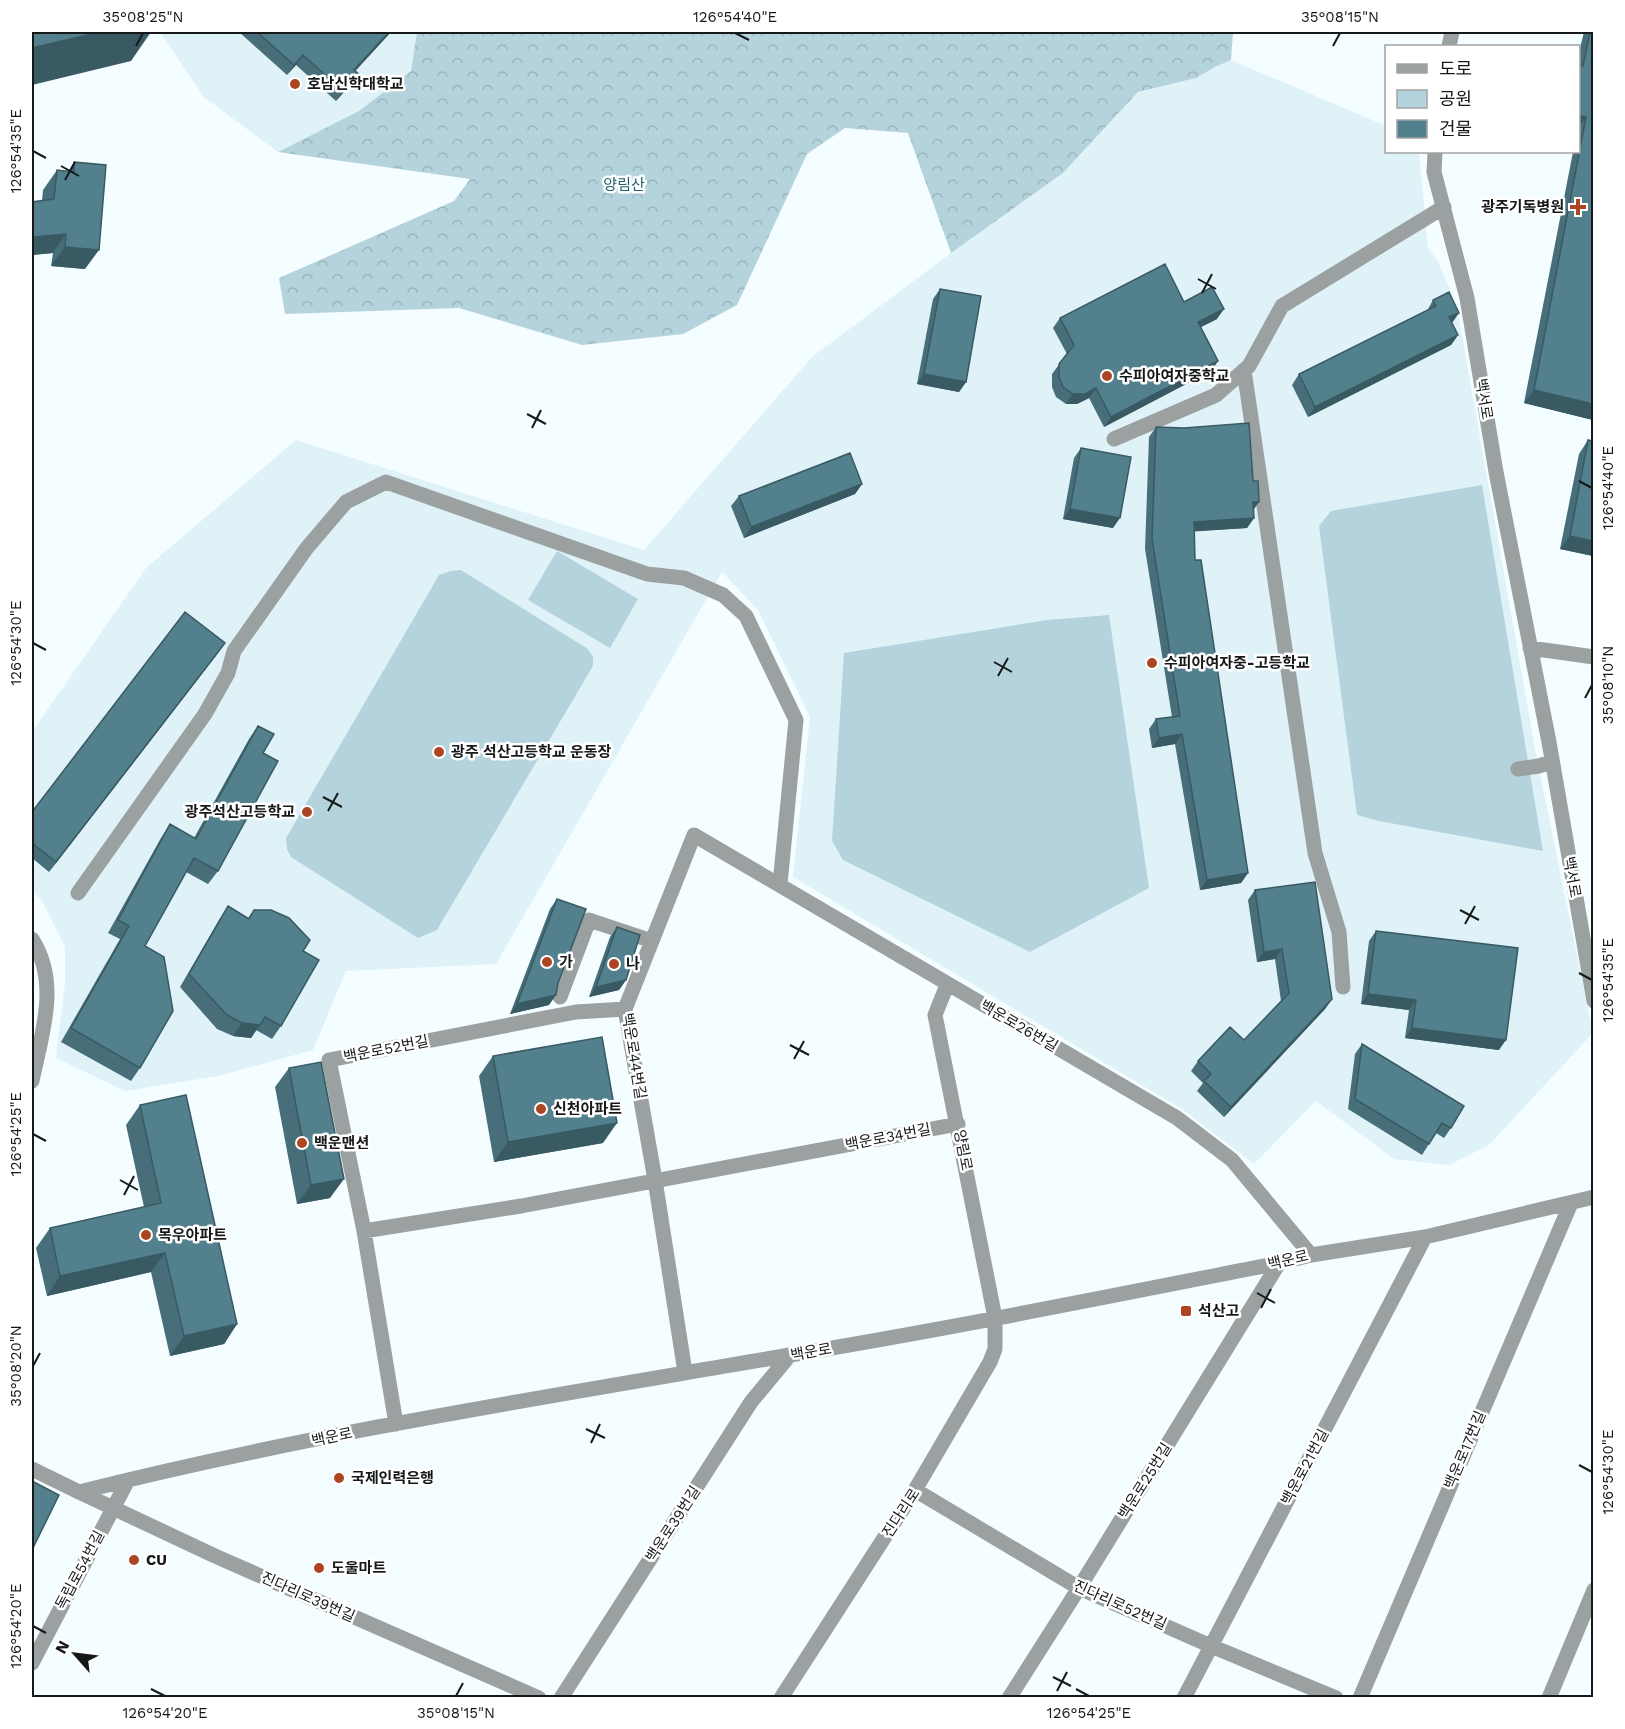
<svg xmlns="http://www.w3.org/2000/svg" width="1625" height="1729" viewBox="0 0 1625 1729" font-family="'Work Sans','Noto Sans KR',sans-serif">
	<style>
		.built { fill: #dff2f8 }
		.forest { fill: url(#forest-crowns) }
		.park { fill: #b5d3dc }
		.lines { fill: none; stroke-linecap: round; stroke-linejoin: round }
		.minor { stroke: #9ba0a1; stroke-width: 15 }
		.wall { fill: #476e79 }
		.shaded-wall { fill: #395a63 }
		.building { fill: #52808d; stroke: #395a63; stroke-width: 1.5 }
		.ticks { fill: none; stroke: #16191a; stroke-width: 2 }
		.poi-dot { fill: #ad4522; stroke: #fff; stroke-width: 2 }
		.labels { text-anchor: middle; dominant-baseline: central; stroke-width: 5; stroke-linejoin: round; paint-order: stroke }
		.poi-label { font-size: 15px; font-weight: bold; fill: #16191a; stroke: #fff; text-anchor: start }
		.park-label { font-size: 15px; fill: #215f6f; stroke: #fff }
		.street-label { font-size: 15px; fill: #16191a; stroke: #fff }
		.neatline { fill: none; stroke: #16191a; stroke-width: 2 }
		.ticks-label { font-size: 15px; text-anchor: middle; fill: #16191a }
	</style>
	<defs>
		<pattern id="forest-crowns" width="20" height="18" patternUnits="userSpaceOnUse" patternTransform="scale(1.5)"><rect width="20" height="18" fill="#b5d3dc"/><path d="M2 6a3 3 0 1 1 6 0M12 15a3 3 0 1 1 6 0" fill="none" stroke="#9bb5bc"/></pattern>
	</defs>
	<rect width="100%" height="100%" fill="#f4fdff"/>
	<path class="built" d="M160 32H417L411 71 359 111 278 152 204 97Z
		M1231 60 1386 126V152H1419L1428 248 1438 261 1457 307 1535 749 1593 1033 1489 1145 1449 1165 1394 1159 1316 1101 1254 1164 1182 1109 793 877 810 717 758 610 722 572 496 964 346 971 313 1050 218 1076 125 1091 56 1058 65 983V947L41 899 32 892V732L146 568 296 440 644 550 812 357 951 253 1063 173 1138 92 1196 78 1215 67Z"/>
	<path class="forest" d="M417 32H1233L1231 60 1215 67 1196 78 1138 92 1063 173 951 253 908 133 845 128 807 154 737 305 683 334 582 345 459 308 285 314 279 278 454 201 470 179 278 152 359 111 411 71Z"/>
	<path class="park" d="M1482 485 1543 851 1379 821 1357 815 1319 526 1331 511Z
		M557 551 638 599 610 648 528 600Z
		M461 570 588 649 593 657V666L437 930 418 938 291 857 287 849 286 838 439 575 450 571Z
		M1109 615 1149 888 1030 952 843 860 832 841 844 653 1047 620Z"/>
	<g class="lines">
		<path class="minor" d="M1449 46 1452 32
			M1435 152 1434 172 1467 298 1496 472 1549 742 1594 1001
			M1244 370 1315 853 1339 932 1343 987
			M1114 439 1216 395 1249 366 1282 306 1444 207
			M1530 648 1594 657
			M1518 769 1539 766 1552 761
			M78 893 205 714 228 673 234 651 306 549 346 502 386 482 647 574 684 578 723 595 746 616 796 720 780 884
			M32 939C60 983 42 1033 32 1081
			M560 997 589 920 652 941
			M364 1231 521 1206 958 1124
			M685 1372 655 1180 625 1009 694 835 1177 1118 1232 1160 1311 1255
			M396 1424 364 1231 329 1060 576 1012 625 1009
			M32 1469 79 1492C313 1433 552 1396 790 1355 953 1328 1116 1295 1279 1263L1311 1255 1425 1237 1594 1197
			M915 1490 1079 1588 1211 1646 1336 1698
			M79 1492 215 1556 539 1698
			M32 1663 128 1480
			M561 1698 751 1402 790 1355
			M781 1698 915 1490 990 1362 995 1349V1318L935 1015 947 985
			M1009 1698 1079 1588 1279 1263
			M1184 1698 1425 1237
			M1360 1698 1571 1203
			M1549 1698 1594 1590"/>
	</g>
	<path class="wall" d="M239 32H391L355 71 351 84 336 101 296 65 287 75Z
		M1584 32H1593V420L1524 403 1573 152H1578V56Z
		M74 162 85 269 51 266 53 253 32 255V202L42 201 43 190 57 170 68 172Z
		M940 289 966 382 959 392 917 384 933 299Z
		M1433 300 1458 335 1451 345 1308 417 1292 385 1299 374 1427 311Z
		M1184 302 1217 319 1201 327 1218 361 1211 371 1104 427 1089 398 1077 404H1066L1056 397 1052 387V374L1067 354 1053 328 1060 318Z
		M1156 427 1253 510 1254 518 1247 528 1194 531 1195 560 1248 873 1241 883 1200 890 1175 744 1152 748 1149 729 1156 719 1172 717 1145 549 1149 437Z
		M1588 440 1593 441V556L1560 549 1579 454Z
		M1081 448 1113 528 1063 519 1074 458Z
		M862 484 855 494 744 538 731 506 739 496Z
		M218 653 49 872 32 858V812Z
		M258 726 263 753 218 871 208 884 186 872 145 946 140 1068 131 1081 61 1042 120 939 108 933 161 838 170 824 194 838 249 739Z
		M1255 890 1332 999 1325 1009 1224 1117 1197 1091 1203 1083 1191 1071 1198 1061 1244 1040 1281 1001 1275 959 1257 962 1248 900Z
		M557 899 549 1005 510 1014 550 909Z
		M228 906 248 918 254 910 303 951 281 1026 272 1039 256 1030 251 1038 233 1036 217 1029 180 987 219 920Z
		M617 927 626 980 619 990 589 997 610 937Z
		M1376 931 1499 1050 1405 1038 1409 1010 1361 1004 1369 941Z
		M1362 1044 1451 1128 1444 1138 1436 1133 1422 1155 1348 1109 1355 1054Z
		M493 1056 603 1143 494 1162 479 1076Z
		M289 1068 330 1198 297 1204 275 1087Z
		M140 1105 237 1324 224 1344 170 1356 151 1272 47 1296 36 1248 50 1228 144 1207 126 1125Z"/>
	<path class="shaded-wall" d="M100 32H151L131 61 32 85V48Z
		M389 32H391L347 80 354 70Z
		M303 55 296 65 287 75 294 65Z
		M359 74 351 84 336 101 343 91Z
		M1578 115 1586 117 1578 128Z
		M66 234 53 253 32 255V237Z
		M65 247 99 250 85 269 51 266Z
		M1224 309 1217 319 1191 332 1198 322Z
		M1459 313 1452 323 1449 317Z
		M1458 335 1451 345 1308 417 1315 407Z
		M1218 361 1211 371 1104 427 1111 417Z
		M924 374 966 382 959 392 917 384Z
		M1096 388 1089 398 1077 404H1066L1073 394Z
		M1534 390 1593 404V420L1524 403Z
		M862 484 855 494 744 538 751 527Z
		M1253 502H1259L1252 512Z
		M1070 509 1120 518 1113 528 1063 519Z
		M1254 518 1247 528 1187 532 1194 522Z
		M1570 536 1593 541V556L1560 549Z
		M225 643 218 653 49 872 56 862Z
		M1182 734 1175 744 1152 748 1159 738Z
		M1248 873 1241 883 1200 890 1207 880Z
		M1282 949 1275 959 1257 962 1264 952Z
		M626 980 619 990 589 997 596 987Z
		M1368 994 1416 1000 1409 1010 1361 1004Z
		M556 995 549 1005 510 1014 517 1004Z
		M1332 999 1325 1009 1224 1117 1231 1107Z
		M242 1023 260 1025 251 1038 233 1036Z
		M1412 1028 1506 1040 1499 1050 1405 1038Z
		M617 1123 603 1143 494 1162 508 1142Z
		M344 1179 330 1198 297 1204 311 1185Z
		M165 1253 151 1272 47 1296 60 1276Z
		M237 1324 224 1344 170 1356 184 1336Z"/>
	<path class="building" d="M32 32H100L32 48Z
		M257 32H389L354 70 359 74 343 91 303 55 294 65Z
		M1590 32H1593V404L1534 390 1586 117 1578 115V64L1583 66Z
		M74 162 106 165 99 250 65 247 66 234 32 237V202L54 199 57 170 74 172Z
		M1165 264 1184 302 1212 287 1224 309 1198 322 1218 361 1111 417 1096 388 1085 394H1073L1063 387 1059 377V364L1074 345 1060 318Z
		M940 289 981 296 966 382 924 374Z
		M1449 292 1459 313 1449 317 1458 335 1315 407 1299 374 1436 306 1433 300Z
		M1249 423 1253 481H1258L1259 502H1253L1254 518 1194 522 1195 560H1201L1248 873 1207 880 1182 734 1159 738 1156 719 1180 716 1152 539 1156 427 1184 428Z
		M1588 440 1593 441V541L1570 536Z
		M1081 448 1131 457 1120 518 1070 509Z
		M850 453 862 484 751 527 739 496Z
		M185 612 225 643 56 862 32 843V812Z
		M258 726 274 734 263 753 278 761 218 871 194 858 145 946 164 957 173 1011 140 1068 71 1028 129 926 118 920 170 824 196 839Z
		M1315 882 1332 999 1231 1107 1204 1081 1211 1074 1198 1061 1230 1027 1244 1040 1289 993 1282 949 1264 952 1255 890Z
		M557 899 586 909 558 983 556 995 517 1004Z
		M228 906 249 919 254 910H271L289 918 310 940 303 951 319 960 281 1026 265 1017 260 1025 242 1023 227 1015 189 974Z
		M617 927 640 935 626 980 596 987Z
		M1376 931 1518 948 1506 1040 1412 1028 1416 1000 1368 994Z
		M602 1037 617 1123 508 1142 493 1056Z
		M1362 1044 1464 1106 1451 1128 1442 1123 1429 1144 1355 1099Z
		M321 1062 344 1179 311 1185 289 1068Z
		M186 1095 237 1324 184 1336 165 1253 60 1276 50 1228 161 1203 140 1105Z
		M32 1481 59 1495 32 1550Z"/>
	<path class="ticks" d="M735 33 749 40M136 46 143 33M1333 46 1340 33M33 151 46 158M61 166 79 176M65 180 75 162M1198 279 1216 289M1202 293 1212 274M527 414 546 424M532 428 541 410M1579 481 1592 488M33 643 46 650M994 662 1012 672M998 676 1008 658M1585 698 1592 685M323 797 342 807M328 811 338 793M1460 910 1479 920M1465 924 1475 906M1579 973 1592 980M790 1045 809 1055M794 1059 804 1041M33 1134 46 1141M120 1180 138 1190M124 1195 134 1176M1257 1293 1275 1303M1261 1308 1271 1289M33 1366 40 1353M586 1429 605 1438M591 1443 600 1424M1579 1465 1592 1472M33 1626 46 1633M1053 1677 1071 1686M151 1689 165 1696M1076 1689 1089 1696M1057 1691 1067 1672M456 1696 463 1683"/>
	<g class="poi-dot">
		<circle cx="295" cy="84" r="6"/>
		<path d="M1575 198h6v6h6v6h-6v6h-6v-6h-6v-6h6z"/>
		<circle cx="1107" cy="376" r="6"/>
		<circle cx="1152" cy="663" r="6"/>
		<circle cx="439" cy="752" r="6"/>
		<circle cx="307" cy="812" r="6"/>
		<circle cx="547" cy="962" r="6"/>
		<circle cx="614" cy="964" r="6"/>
		<circle cx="541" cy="1109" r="6"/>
		<circle cx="302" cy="1143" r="6"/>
		<circle cx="146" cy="1235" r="6"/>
		<rect x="1180" y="1305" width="12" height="12" rx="3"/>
		<circle cx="339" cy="1478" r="6"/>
		<circle cx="134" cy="1560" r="6"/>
		<circle cx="319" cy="1568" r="6"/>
	</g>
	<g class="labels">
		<g class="poi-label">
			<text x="307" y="84">호남신학대학교</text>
			<text x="1564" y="207" text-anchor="end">광주기독병원</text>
			<text x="1119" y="376">수피아여자중학교</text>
			<text x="1164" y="663">수피아여자중-고등학교</text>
			<text x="451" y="752">광주 석산고등학교 운동장</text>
			<text x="295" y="812" text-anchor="end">광주석산고등학교</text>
			<text x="559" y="962">가</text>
			<text x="626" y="964">나</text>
			<text x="553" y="1109">신천아파트</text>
			<text x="314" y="1143">백운맨션</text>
			<text x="158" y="1235">목우아파트</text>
			<text x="1198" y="1311">석산고</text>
			<text x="351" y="1478">국제인력은행</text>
			<text x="146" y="1560">CU</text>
			<text x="331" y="1568">도울마트</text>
		</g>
		<g class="park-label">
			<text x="624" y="185">양림산</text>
		</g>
		<g class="street-label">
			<text transform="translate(1484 399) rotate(81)">백서로</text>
			<text transform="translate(1572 877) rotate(80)">백서로</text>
			<text transform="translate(1019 1026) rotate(30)">백운로26번길</text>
			<text transform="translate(386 1049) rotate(-11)">백운로52번길</text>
			<text transform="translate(634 1056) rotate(81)">백운로44번길</text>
			<text transform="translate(888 1137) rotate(-11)">백운로34번길</text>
			<text transform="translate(963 1150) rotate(79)">양림로</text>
			<text transform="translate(1288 1260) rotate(-13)">백운로</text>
			<text transform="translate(811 1352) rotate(-10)">백운로</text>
			<text transform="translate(332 1437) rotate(-12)">백운로</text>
			<text transform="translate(1465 1450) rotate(-67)">백운로17번길</text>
			<text transform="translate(1305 1467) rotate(-62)">백운로21번길</text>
			<text transform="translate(1145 1481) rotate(-58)">백운로25번길</text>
			<text transform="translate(901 1513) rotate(-57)">진다리로</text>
			<text transform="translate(673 1524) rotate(-57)">백운로39번길</text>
			<text transform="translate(80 1570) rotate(-62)">독립로54번길</text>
			<text transform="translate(308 1597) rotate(24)">진다리로39번길</text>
			<text transform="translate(1120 1605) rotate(24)">진다리로52번길</text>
		</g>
	</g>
	<rect width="1625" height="1729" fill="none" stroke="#ffffff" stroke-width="66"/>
	<rect x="1385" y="45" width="195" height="108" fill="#ffffff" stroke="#a2a3a3" stroke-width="1.5"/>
	<rect x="1397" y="64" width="30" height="9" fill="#9ba0a1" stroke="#a2a3a3" stroke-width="1.5"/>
	<text x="1439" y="75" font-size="18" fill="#16191a">도로</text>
	<rect x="1397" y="90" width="30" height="18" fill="#b5d3dc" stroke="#a2a3a3" stroke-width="1.5"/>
	<text x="1439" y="105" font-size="18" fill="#16191a">공원</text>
	<rect x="1397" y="120" width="30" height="18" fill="#52808d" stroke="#a2a3a3" stroke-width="1.5"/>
	<text x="1439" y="135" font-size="18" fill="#16191a">건물</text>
	<g transform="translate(75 1654) rotate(298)" stroke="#ffffff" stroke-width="4.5" paint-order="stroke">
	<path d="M0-4.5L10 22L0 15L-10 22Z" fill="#16191a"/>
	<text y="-9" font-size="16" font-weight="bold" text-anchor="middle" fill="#16191a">N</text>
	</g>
	<rect x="33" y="33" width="1559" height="1663" class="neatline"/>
	<g class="ticks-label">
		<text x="143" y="22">35°08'25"N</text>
		<text x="735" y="22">126°54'40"E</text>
		<text x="1340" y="22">35°08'15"N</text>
		<text transform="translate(16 151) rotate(-90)" y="5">126°54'35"E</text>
		<text transform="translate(1608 488) rotate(-90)" y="5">126°54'40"E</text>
		<text transform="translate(16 643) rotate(-90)" y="5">126°54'30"E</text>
		<text transform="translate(1608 685) rotate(-90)" y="5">35°08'10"N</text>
		<text transform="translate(1608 980) rotate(-90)" y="5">126°54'35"E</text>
		<text transform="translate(16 1134) rotate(-90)" y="5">126°54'25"E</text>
		<text transform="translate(16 1366) rotate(-90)" y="5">35°08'20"N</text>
		<text transform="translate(1608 1472) rotate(-90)" y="5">126°54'30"E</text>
		<text transform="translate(16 1626) rotate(-90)" y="5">126°54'20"E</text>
		<text x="165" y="1718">126°54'20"E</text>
		<text x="456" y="1718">35°08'15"N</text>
		<text x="1089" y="1718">126°54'25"E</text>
	</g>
</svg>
